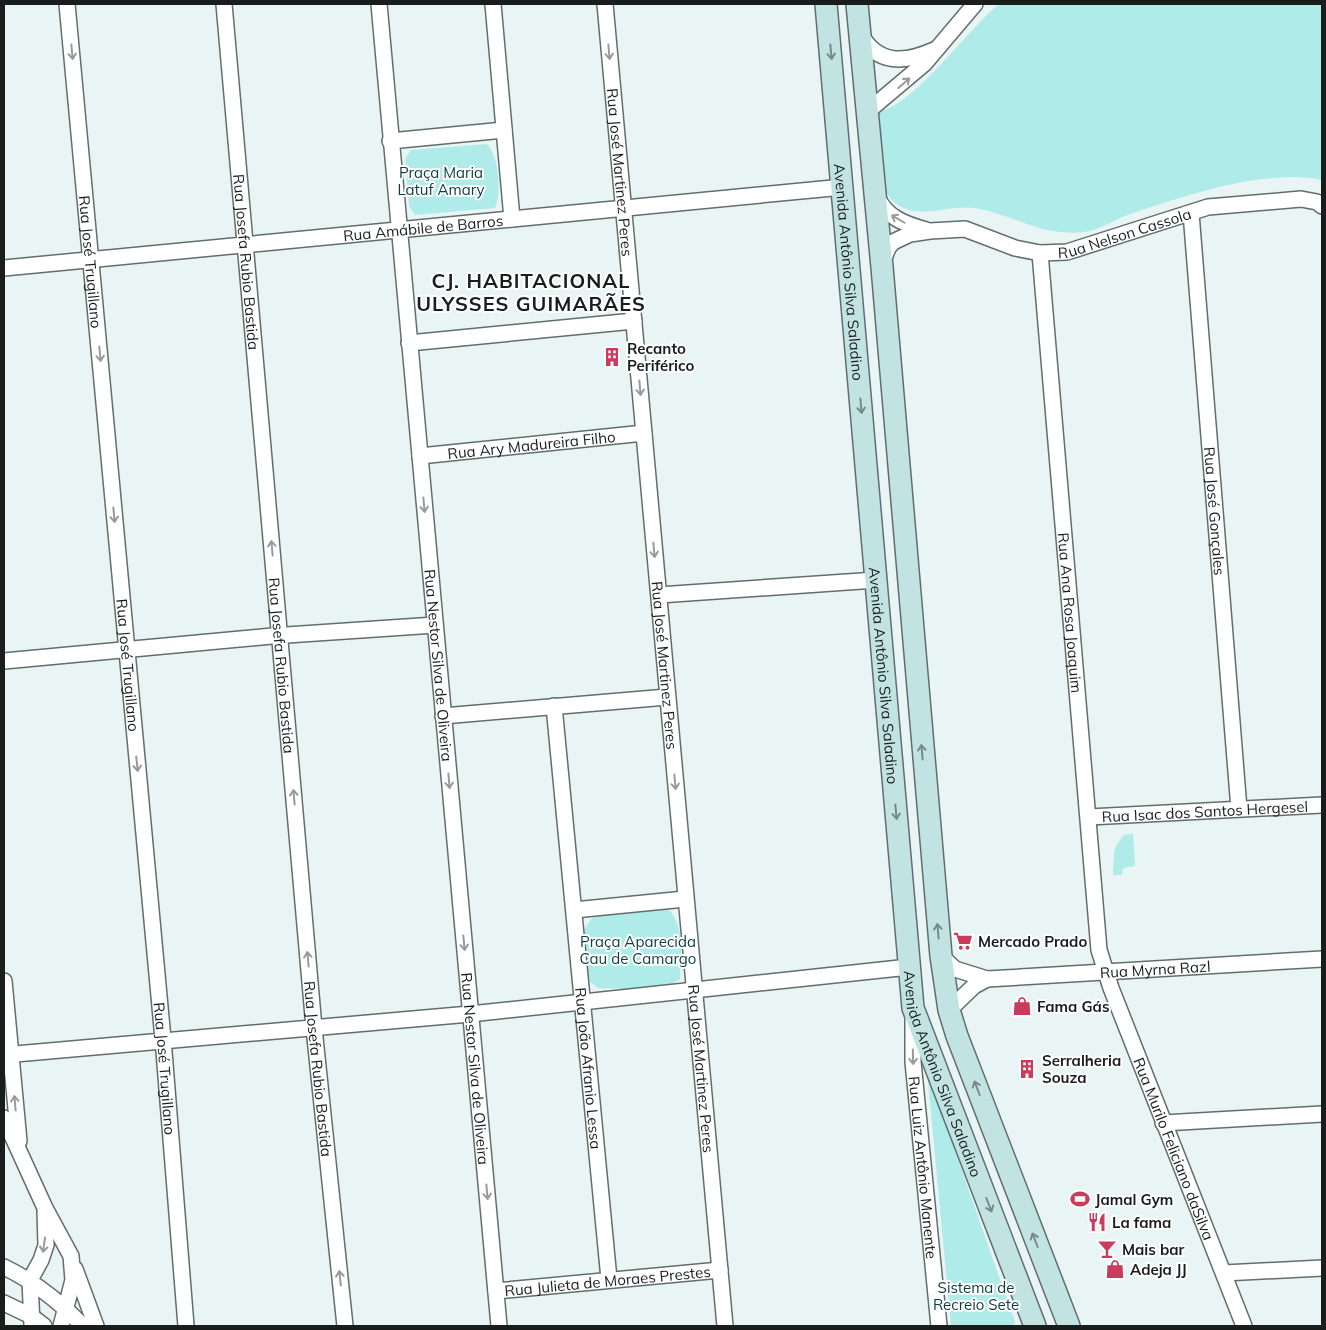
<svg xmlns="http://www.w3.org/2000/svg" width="1326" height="1330" viewBox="0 0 1326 1330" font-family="Mulish,sans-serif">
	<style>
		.green { fill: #afebe8 }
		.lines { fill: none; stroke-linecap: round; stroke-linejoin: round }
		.street-casing { stroke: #626e6d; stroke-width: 18 }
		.secondary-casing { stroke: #626e6d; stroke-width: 24 }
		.street { stroke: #fff; stroke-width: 15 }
		.secondary { stroke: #c1e3e2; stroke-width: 21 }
		.oneway { stroke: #989a99 }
		.oneway2 { stroke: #758a89 }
		.labels { text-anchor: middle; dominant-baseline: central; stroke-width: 4; stroke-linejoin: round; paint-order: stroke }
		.park-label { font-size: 15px; fill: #0c3e3d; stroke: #fff }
		.street-label { font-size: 15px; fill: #191e1d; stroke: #fff }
		.poi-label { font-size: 15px; font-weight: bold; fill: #191e1d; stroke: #fff; text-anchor: start }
		.district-label { font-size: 20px; font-weight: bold; letter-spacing: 1px; fill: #191e1d; stroke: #fff }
	</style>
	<rect width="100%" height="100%" fill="#e8f5f4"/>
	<path class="green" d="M999 4H1322V180C1264 168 1185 196 1130 214 1115 219 1099 231 1084 232 1039 237 1014 214 974 208 954 205 933 214 913 211 905 210 892 203 888 195 881 180 879 136 877 116L880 111C914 105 968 29 999 4Z
		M487 144C499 157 502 192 495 208L415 215 409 206 405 159 411 150Z
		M1133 834 1135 866 1123 868 1122 875H1113L1114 852 1117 844 1124 835Z
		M668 909C685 925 681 957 680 979L669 986 628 989 598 988 588 980 584 930 592 918 608 914Z
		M927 1071 1015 1322 1014 1326H951Z"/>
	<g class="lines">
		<g class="street-casing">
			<g id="street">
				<path id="s1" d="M67 4 163 1039 186 1326"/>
				<path id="s2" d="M224 4 314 1028 345 1326"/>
				<path id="s3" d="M379 4 499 1326"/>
				<path d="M493 4 512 219"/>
				<path id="s4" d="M605 4 725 1326"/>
				<path d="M861 35C878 65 905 63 934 50"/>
				<path d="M868 111 925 63 975 4"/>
				<path d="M390 141 504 130"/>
				<path d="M877 197C887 218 905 224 926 230"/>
				<path id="s5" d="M1191 213 1239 809"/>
				<path id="s6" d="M1040 253 1099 950 1111 988 1244 1326"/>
				<path id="s7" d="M883 261 888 248 893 242 910 234 930 231 965 229 1015 248 1040 253 1067 252 1208 207 1301 199 1317 202 1322 206"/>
				<path id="s8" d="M4 268 843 187"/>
				<path d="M409 343 634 321"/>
				<path id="s9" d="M420 456 644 433"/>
				<path d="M659 595 876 580"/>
				<path d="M4 661 272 636 435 625"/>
				<path id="s10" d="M554 706 609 1279"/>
				<path d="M443 716 667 697"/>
				<path id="s11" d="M1089 817 1322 805"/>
				<path d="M574 910 685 899"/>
				<path id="s12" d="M941 956 955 969 987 979 1322 959"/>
				<path d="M4 981 19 1141"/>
				<path d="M949 1010 974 986 987 979"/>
				<path id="s13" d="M913 1017V1062L939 1326"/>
				<path d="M4 1055 470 1014 909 967"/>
				<path d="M4 1118 45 1208 71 1256 73 1280 61 1326"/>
				<path d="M1163 1123 1322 1114"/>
				<path d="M4 1267C35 1282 60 1302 83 1326"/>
				<path d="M75 1269 96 1326"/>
				<path d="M1224 1273 1322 1268"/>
				<path id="s14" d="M496 1291 720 1270"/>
				<path d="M4 1303 31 1316 44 1326"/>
				<path d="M32 1326 30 1280 41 1260 46 1245 45 1212"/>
			</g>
		</g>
		<g class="secondary-casing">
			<g id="secondary">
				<path id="s15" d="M826 4 913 1008 1035 1326"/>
				<path d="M857 4 882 267 941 956 949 1010 957 1036 1069 1326"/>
			</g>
		</g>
		<use href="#street" class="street"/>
		<use href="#secondary" class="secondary"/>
	</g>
	<defs><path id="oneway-shaft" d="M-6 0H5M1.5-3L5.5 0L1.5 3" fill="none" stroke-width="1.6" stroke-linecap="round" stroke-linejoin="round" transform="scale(1.25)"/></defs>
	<g class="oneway">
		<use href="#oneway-shaft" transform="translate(72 52) rotate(85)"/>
		<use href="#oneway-shaft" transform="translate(609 52) rotate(85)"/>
		<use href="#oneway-shaft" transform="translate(904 83) rotate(-41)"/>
		<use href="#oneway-shaft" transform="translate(898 219) rotate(-150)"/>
		<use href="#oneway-shaft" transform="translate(100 354) rotate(85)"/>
		<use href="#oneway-shaft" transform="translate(640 388) rotate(85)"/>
		<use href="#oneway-shaft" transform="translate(424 505) rotate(85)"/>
		<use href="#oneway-shaft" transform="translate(114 515) rotate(85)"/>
		<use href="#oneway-shaft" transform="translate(272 548) rotate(-95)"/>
		<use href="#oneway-shaft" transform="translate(654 550) rotate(85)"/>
		<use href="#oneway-shaft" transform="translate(137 764) rotate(84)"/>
		<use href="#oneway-shaft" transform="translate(449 781) rotate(85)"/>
		<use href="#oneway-shaft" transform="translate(675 782) rotate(85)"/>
		<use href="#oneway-shaft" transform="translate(294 797) rotate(-95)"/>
		<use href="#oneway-shaft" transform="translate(464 943) rotate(85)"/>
		<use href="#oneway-shaft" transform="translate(308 959) rotate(-95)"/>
		<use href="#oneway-shaft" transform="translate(913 1057) rotate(89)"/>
		<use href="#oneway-shaft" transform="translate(15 1103) rotate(-95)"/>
		<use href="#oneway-shaft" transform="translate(487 1192) rotate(85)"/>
		<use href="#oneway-shaft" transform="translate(44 1245) rotate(98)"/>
		<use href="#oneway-shaft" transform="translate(340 1278) rotate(-96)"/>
	</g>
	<g class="oneway2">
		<use href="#oneway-shaft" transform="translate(831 52) rotate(85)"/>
		<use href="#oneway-shaft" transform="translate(861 406) rotate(85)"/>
		<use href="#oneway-shaft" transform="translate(922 752) rotate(-95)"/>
		<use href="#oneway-shaft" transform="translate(896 812) rotate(85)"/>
		<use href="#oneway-shaft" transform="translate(938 931) rotate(-95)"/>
		<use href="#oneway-shaft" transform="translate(977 1088) rotate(-111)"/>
		<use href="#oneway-shaft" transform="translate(989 1205) rotate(69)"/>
		<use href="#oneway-shaft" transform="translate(1035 1240) rotate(-111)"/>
	</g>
	<defs>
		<g id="building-bare" transform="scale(1.5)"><path d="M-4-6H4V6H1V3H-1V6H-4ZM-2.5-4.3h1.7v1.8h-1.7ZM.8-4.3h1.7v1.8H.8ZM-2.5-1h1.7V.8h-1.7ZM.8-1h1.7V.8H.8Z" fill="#cb3b5b" stroke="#fff" stroke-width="2.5" paint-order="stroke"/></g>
		<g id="supermarket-bare" transform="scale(1.5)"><path d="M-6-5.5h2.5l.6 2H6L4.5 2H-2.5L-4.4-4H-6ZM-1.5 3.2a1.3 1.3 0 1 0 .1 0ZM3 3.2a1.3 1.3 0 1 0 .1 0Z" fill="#cb3b5b" stroke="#fff" stroke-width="2.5" paint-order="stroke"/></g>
		<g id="shop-bare" transform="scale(1.5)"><path d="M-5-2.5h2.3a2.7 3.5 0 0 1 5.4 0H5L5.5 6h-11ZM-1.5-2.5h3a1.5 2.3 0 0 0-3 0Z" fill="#cb3b5b" stroke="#fff" stroke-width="2.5" paint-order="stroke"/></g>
		<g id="stadium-bare" transform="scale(1.5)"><path d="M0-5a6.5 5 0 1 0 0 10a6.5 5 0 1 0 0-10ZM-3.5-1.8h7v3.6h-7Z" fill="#cb3b5b" stroke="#fff" stroke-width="2.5" paint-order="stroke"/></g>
		<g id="restaurant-bare" transform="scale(1.5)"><path d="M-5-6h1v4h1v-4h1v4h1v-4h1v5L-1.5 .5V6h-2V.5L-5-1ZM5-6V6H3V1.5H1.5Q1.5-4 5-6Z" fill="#cb3b5b" stroke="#fff" stroke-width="2.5" paint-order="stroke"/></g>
		<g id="bar-bare" transform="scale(1.5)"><path d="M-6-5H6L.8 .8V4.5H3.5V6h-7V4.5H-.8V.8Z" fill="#cb3b5b" stroke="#fff" stroke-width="2.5" paint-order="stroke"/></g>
	</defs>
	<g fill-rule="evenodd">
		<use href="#building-bare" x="612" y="357"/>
		<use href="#supermarket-bare" x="963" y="941"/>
		<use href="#shop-bare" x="1022" y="1006"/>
		<use href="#building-bare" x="1027" y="1069"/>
		<use href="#stadium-bare" x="1080" y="1199"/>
		<use href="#restaurant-bare" x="1097" y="1222"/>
		<use href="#bar-bare" x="1107" y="1249"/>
		<use href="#shop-bare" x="1115" y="1269"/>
	</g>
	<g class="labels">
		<g class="park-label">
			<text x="441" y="172">Praça Maria<tspan x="441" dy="17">Latuf Amary</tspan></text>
			<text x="638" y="941">Praça Aparecida<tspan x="638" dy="17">Cau de Camargo</tspan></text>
			<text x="976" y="1287">Sistema de<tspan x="976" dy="17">Recreio Sete</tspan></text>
		</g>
		<g class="street-label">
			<text stroke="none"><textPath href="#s4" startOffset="169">Rua José Martinez Peres</textPath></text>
			<text stroke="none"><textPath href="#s8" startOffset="421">Rua Amábile de Barros</textPath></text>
			<text stroke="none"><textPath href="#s7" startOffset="262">Rua Nelson Cassola</textPath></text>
			<text stroke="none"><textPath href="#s1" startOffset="259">Rua José Trugillano</textPath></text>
			<text stroke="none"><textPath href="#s2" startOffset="259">Rua Josefa Rubio Bastida</textPath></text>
			<text stroke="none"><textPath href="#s15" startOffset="269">Avenida Antônio Silva Saladino</textPath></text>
			<text stroke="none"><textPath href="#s9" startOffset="112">Rua Ary Madureira Filho</textPath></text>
			<text stroke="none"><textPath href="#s5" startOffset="299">Rua José Gonçales</textPath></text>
			<text stroke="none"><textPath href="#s6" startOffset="361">Rua Ana Rosa Joaquim</textPath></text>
			<text stroke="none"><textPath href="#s1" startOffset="664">Rua José Trugillano</textPath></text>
			<text stroke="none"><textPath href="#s2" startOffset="664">Rua Josefa Rubio Bastida</textPath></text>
			<text stroke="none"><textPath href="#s3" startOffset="664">Rua Nestor Silva de Oliveira</textPath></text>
			<text stroke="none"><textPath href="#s4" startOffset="664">Rua José Martinez Peres</textPath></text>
			<text stroke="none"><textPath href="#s15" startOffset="674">Avenida Antônio Silva Saladino</textPath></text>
			<text stroke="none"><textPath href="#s11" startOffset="116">Rua Isac dos Santos Hergesel</textPath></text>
			<text stroke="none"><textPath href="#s12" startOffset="221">Rua Myrna Razl</textPath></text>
			<text stroke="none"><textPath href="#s10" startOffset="364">Rua João Afranio Lessa</textPath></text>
			<text stroke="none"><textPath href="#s1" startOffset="1069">Rua José Trugillano</textPath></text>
			<text stroke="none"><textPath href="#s3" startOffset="1069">Rua Nestor Silva de Oliveira</textPath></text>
			<text stroke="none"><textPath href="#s4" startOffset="1069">Rua José Martinez Peres</textPath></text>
			<text stroke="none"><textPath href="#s2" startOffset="1069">Rua Josefa Rubio Bastida</textPath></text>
			<text stroke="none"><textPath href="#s15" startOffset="1079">Avenida Antônio Silva Saladino</textPath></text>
			<text stroke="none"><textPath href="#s6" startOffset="912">Rua Murilo Feliciano daSilva</textPath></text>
			<text stroke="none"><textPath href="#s13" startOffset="151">Rua Luiz Antônio Manente</textPath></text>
			<text stroke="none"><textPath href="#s14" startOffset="112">Rua Julieta de Moraes Prestes</textPath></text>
		</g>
		<g class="poi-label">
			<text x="627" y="348">Recanto<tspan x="627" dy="17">Periférico</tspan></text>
			<text x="978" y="941">Mercado Prado</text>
			<text x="1037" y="1006">Fama Gás</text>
			<text x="1042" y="1060">Serralheria<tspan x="1042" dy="17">Souza</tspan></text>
			<text x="1095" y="1199">Jamal Gym</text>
			<text x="1112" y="1222">La fama</text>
			<text x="1122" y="1249">Mais bar</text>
			<text x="1130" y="1269">Adeja JJ</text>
		</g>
		<g class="district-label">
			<text x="531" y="280">CJ. HABITACIONAL<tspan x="531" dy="23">ULYSSES GUIMARÃES</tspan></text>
		</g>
	</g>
	<rect width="1326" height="1330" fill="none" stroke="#191e1d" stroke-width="10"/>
</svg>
